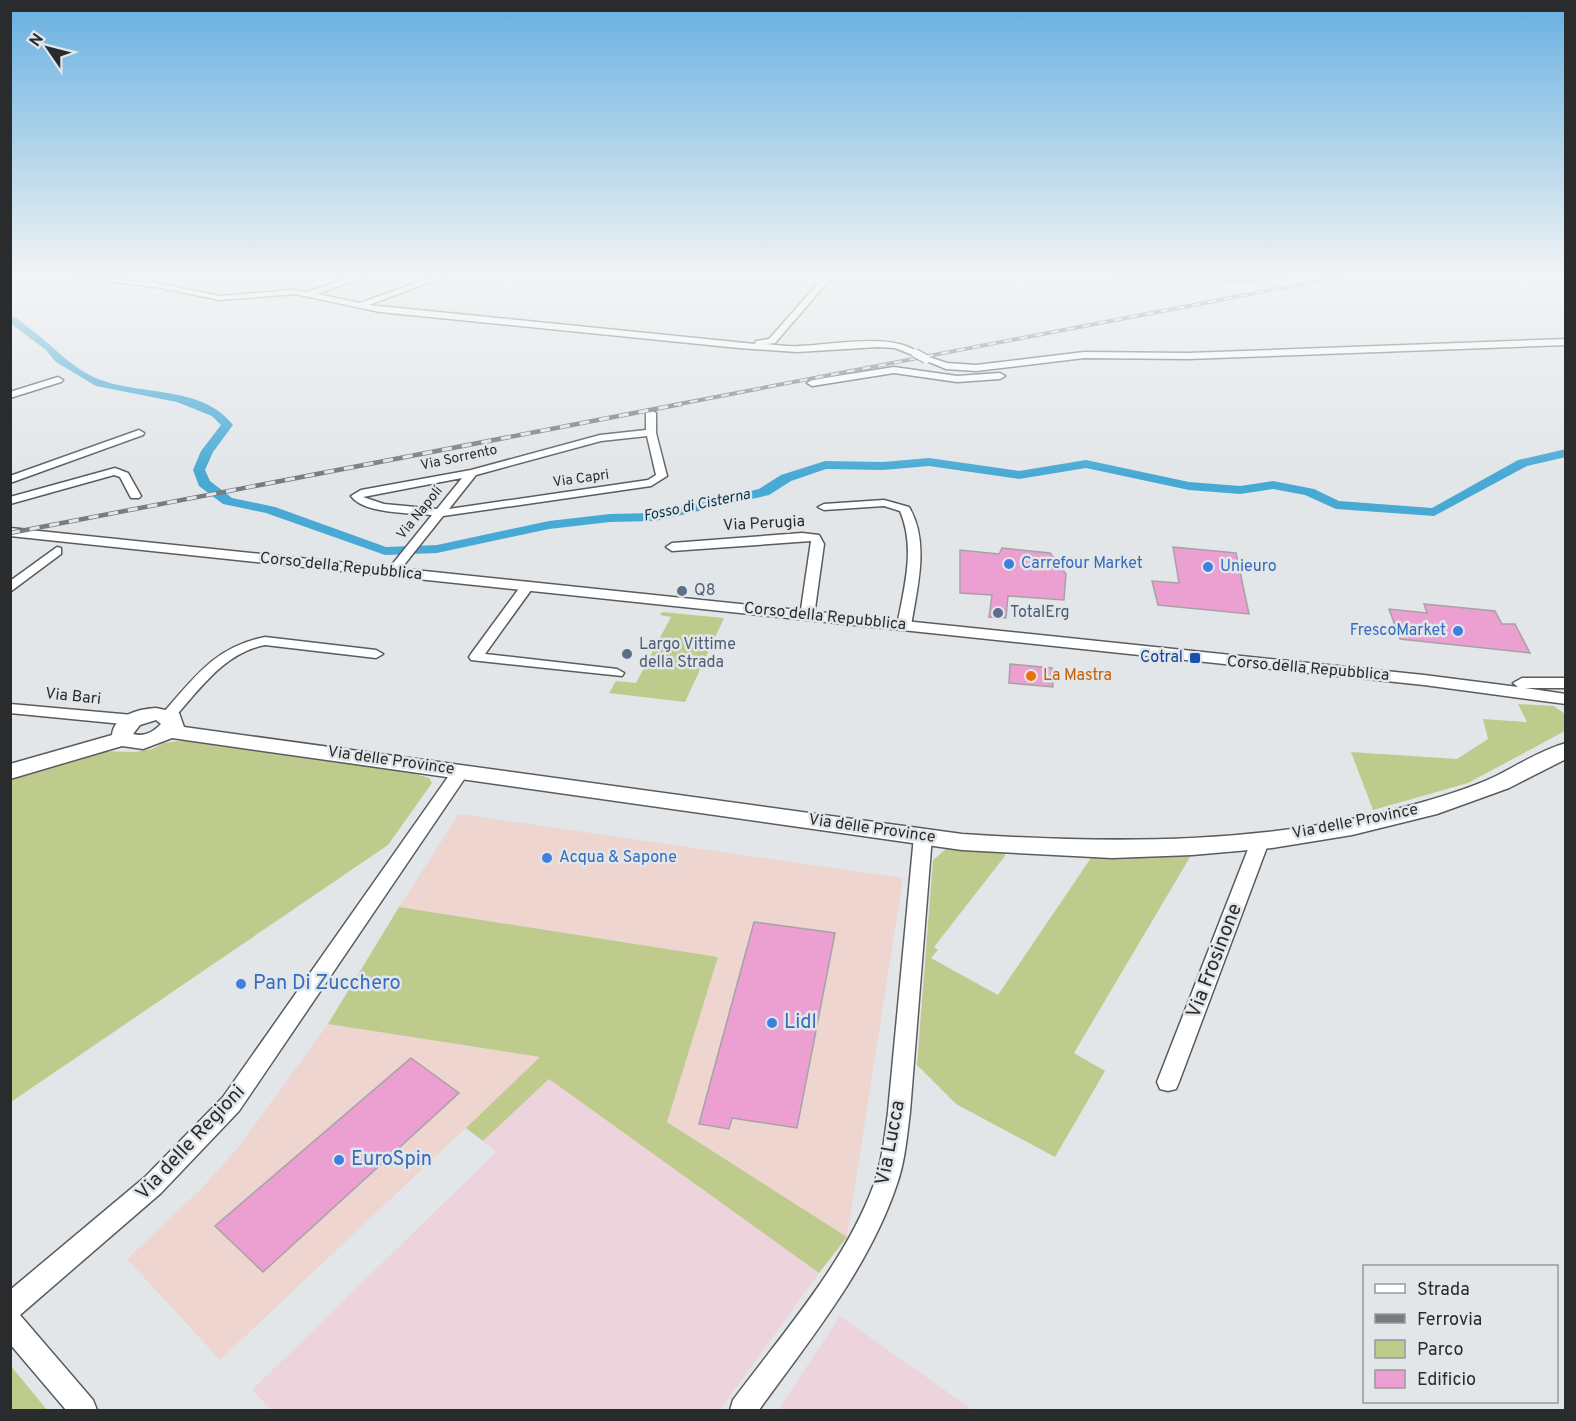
<svg xmlns="http://www.w3.org/2000/svg" width="1576" height="1421" viewBox="0 0 1576 1421" font-family="Overpass,sans-serif">
	<style>
		.commercial { fill: #eed5cf }
		.industrial { fill: #edd4dc }
		.green { fill: #becb8c }
		.lines { fill: none; stroke-linecap: round; stroke-linejoin: round }
		.canal { fill: #47a9d4; fill-rule: evenodd }
		.building { fill: #ec9fd1; stroke: #a7a2a5; stroke-width: 1.5 }
		.minor-casing { stroke: #595c5f; stroke-width: 3 }
		.tertiary-casing { stroke: #595c5f; stroke-width: 3 }
		.secondary-casing { stroke: #595c5f; stroke-width: 3 }
		.minor { fill: #fff; fill-rule: evenodd }
		.tertiary { fill: #fff; fill-rule: evenodd }
		.secondary { fill: #fff; fill-rule: evenodd }
		.rail-far1-casing { stroke: #797c7e; stroke-width: 4 }
		.rail-casing { stroke: #797c7e; stroke-width: 4.5 }
		.rail-far1 { stroke: #e2e6e9; stroke-width: 2; stroke-dasharray: 8; stroke-linecap: butt }
		.rail { stroke: #e2e6e9; stroke-width: 3; stroke-dasharray: 10; stroke-linecap: butt }
		.minor-bridge-casing { stroke: #595c5f; stroke-width: 10; stroke-linecap: butt }
		.minor-bridge { stroke: #fff; stroke-width: 8 }
		.shop-dot { fill: #3f7fe0; stroke: #e2e6e9; stroke-width: 2 }
		.service-dot { fill: #5c6f8a; stroke: #e2e6e9; stroke-width: 2 }
		.transit-dot { fill: #1a4fb4; stroke: #e2e6e9; stroke-width: 2 }
		.food-dot { fill: #e8710a; stroke: #e2e6e9; stroke-width: 2 }
		.labels { text-anchor: middle; dominant-baseline: central; stroke-width: 5; stroke-linejoin: round; paint-order: stroke }
		.far-street-label { font-size: 14px; fill: #292b2c; stroke: #e2e6e9 }
		.far-water-label { font-size: 15px; font-style: italic; fill: #073446; stroke: #e2e6e9 }
		.street-label { font-size: 16px; fill: #292b2c; stroke: #e2e6e9 }
		.shop-label { font-size: 16px; fill: #366cbe; stroke: #e2e6e9; text-anchor: start }
		.service-label { font-size: 16px; fill: #4e5e75; stroke: #e2e6e9; text-anchor: start }
		.transit-label { font-size: 16px; fill: #164399; stroke: #e2e6e9; text-anchor: end }
		.food-label { font-size: 16px; fill: #c56008; stroke: #e2e6e9; text-anchor: start }
		.near-street-label { font-size: 20px; fill: #292b2c; stroke: #e2e6e9 }
		.near-shop-label { font-size: 20px; fill: #366cbe; stroke: #e2e6e9; text-anchor: start }
	</style>
	<rect width="100%" height="100%" fill="#e2e6e9"/>
	<path class="commercial" d="M459 814 903 878 847 1237 667 1122 718 957 399 907Z
		M328 1024 541 1057 220 1360 127 1259 203 1187 240 1145Z"/>
	<path class="industrial" d="M549 1079 819 1273 720 1410H271L252 1390 496 1152 483 1141Z
		M840 1316 973 1410H778Z"/>
	<path class="green" d="M662 612 724 618 685 702 609 693 616 681 636 683 671 617 660 615Z
		M1518 704 1554 706 1565 714V731L1468 783 1373 810 1351 752 1457 759 1488 739 1483 719 1527 722Z
		M187 740 405 771 429 778 432 783 388 845 11 1102V777L100 751 135 752 152 749 164 743Z
		M960 848 1005 852V856L934 947 938 950 931 958 998 995 1093 855 1193 852 1074 1053 1105 1071 1055 1157 956 1104 917 1065 933 860 946 849Z
		M399 907 718 957 667 1122 847 1237 819 1273 549 1079 483 1141 466 1128 540 1057 328 1024Z
		M11 1366 47 1410H11Z"/>
	<g class="lines">
		<path class="canal" d="M1114 277H1293L1250 283 1118 280Z
			M10 316C21 319 24 325 33 331 55 348 77 373 104 381 146 395 204 387 233 425L213 452 205 470 210 481 232 498 275 507 386 547 437 545 549 521 610 514 655 513 759 489 781 475 825 461 883 462 929 458 1019 471 1086 460 1189 482 1240 486 1273 481 1314 489 1339 501 1432 508 1518 460 1566 449V457L1527 466 1434 516 1336 509 1305 495 1273 489 1240 494 1189 490 1086 468 1019 479 929 466 883 470 826 469 791 481 769 495 655 521 610 522 549 529 437 553 385 555 266 513 223 504 199 486 193 470 201 451 221 425 212 416 177 402 96 386 56 362 46 350 10 323Z"/>
	</g>
	<path class="building" d="M1173 547 1236 553 1249 614 1158 605 1152 581 1179 583Z
		M1002 548 1050 553 1066 574 1064 600 1008 596 1006 618 989 617 992 595 960 593V550L999 554Z
		M1424 604 1495 611 1502 624H1515L1530 653 1400 639 1389 609 1427 613Z
		M1010 664 1052 668 1053 687 1009 683Z
		M754 922 835 933 797 1128 732 1118 729 1129 699 1124Z
		M411 1058 459 1093 263 1272 215 1226Z"/>
	<g class="lines">
		<g class="minor-casing">
			<path id="minor" d="M74 277 156 283 220 296 295 290 307 292 352 277H364L317 294 360 303 432 277H443L369 305 755 344 756 341 769 339 824 277H832L775 343 767 344C778 345 789 347 800 346 833 345 892 332 919 353L915 356 895 348 878 347 797 352 739 348 380 312 295 294 220 300 156 287Z
				M1566 339V345L1188 359 1084 358 976 371 946 369 922 359 926 356 947 363 976 365 1084 352 1188 353Z
				M894 367 957 376 1000 373 1005 376 1000 379 957 382 894 373 812 386 807 383 812 380Z
				M58 377 63 380 61 382 10 398V392Z
				M651 410 656 413V433L667 476 651 486 443 516 396 575H388L386 572 432 515C410 513 364 514 351 496L361 490 471 470 600 435 646 430V413ZM647 436 656 475 648 480 449 509 476 475 601 441ZM462 478 437 509 384 504 363 497Z
				M139 430 144 433 143 435 10 483V476Z
				M115 468 128 473 141 496 139 498H131L120 477 114 475 10 504V497Z
				M884 500 909 507C930 542 917 588 911 626L904 630 897 626C904 588 916 548 900 511L884 506 824 510 818 507 824 504Z
				M802 533 819 535 824 544 814 616 807 620 800 616 811 541 672 551 666 547 672 543Z
				M57 547 61 548V554L10 592V581Z
				M528 582 534 586 485 654 617 669 624 673 622 676 471 660 469 657 471 654 523 583Z
				M265 637 376 650 383 654 376 658 265 645C224 653 200 689 173 719H163L160 716 163 713C195 677 215 647 265 637Z
				M10 704 133 715 141 720 133 725 10 713Z
				M461 766 469 771 467 775 239 1111 161 1193 20 1315 93 1400 97 1410H66L10 1344V1290L145 1177 223 1097 455 767Z
				M923 830 929 832 932 836 910 1112C907 1136 905 1161 897 1184 869 1268 810 1339 759 1410H730L733 1400C782 1334 846 1262 874 1184 882 1161 885 1136 888 1112L914 836 917 832Z
				M1261 833 1267 835 1270 839 1179 1082 1176 1089 1168 1091 1160 1089 1157 1082 1252 839 1255 835Z"/>
		</g>
		<g class="tertiary-casing">
			<path id="tertiary" d="M10 528 1424 675 1518 687 1513 683 1522 678H1566V688H1525L1566 694V704L1424 685 10 536Z"/>
		</g>
		<g class="secondary-casing">
			<path id="secondary" d="M156 708 179 713 184 727 962 834C1115 844 1273 845 1423 802 1447 795 1473 787 1496 776 1518 765 1541 750 1566 743V759L1509 788 1437 814 1352 835 1272 848 1192 855 1112 858 962 850 172 738 143 749 122 746 10 779V764L112 735C114 715 139 709 156 708ZM156 720 161 724C153 732 145 737 133 734L140 725Z"/>
		</g>
		<use href="#minor" class="minor"/>
		<use href="#tertiary" class="tertiary"/>
		<use href="#secondary" class="secondary"/>
		<g class="rail-far1-casing">
			<path id="rail-far1" d="M674 405 1339 277"/>
		</g>
		<g class="rail-casing">
			<path id="rail" d="M10 533 681 404"/>
		</g>
		<use href="#rail-far1" class="rail-far1"/>
		<use href="#rail" class="rail"/>
		<g class="minor-bridge-casing">
			<path id="minor-bridge" d="M915 353 926 359"/>
		</g>
		<use href="#minor-bridge" class="minor-bridge"/>
	</g>
	<linearGradient id="sky" x2="0" y2="1"><stop stop-color="#67b0e0"/><stop offset="0.58" stop-color="#f2f4f5"/><stop offset="1" stop-color="#f2f4f5" stop-opacity="0"/></linearGradient>
	<rect width="1576" height="476" fill="url(#sky)"/>
	<g class="shop-dot">
		<circle cx="1009" cy="564" r="6"/>
		<circle cx="1208" cy="567" r="6"/>
		<circle cx="1458" cy="631" r="6"/>
		<circle cx="547" cy="858" r="6"/>
		<circle cx="241" cy="984" r="6"/>
		<circle cx="772" cy="1023" r="6"/>
		<circle cx="339" cy="1160" r="6"/>
	</g>
	<g class="service-dot">
		<circle cx="682" cy="591" r="6"/>
		<circle cx="998" cy="613" r="6"/>
		<circle cx="627" cy="654" r="6"/>
	</g>
	<rect class="transit-dot" x="1189" y="652" width="12" height="12" rx="3"/>
	<circle class="food-dot" cx="1031" cy="676" r="6"/>
	<g class="labels">
		<g class="far-street-label">
			<text transform="translate(459 458) rotate(-12)">Via Sorrento</text>
			<text transform="translate(581 479) rotate(-8)">Via Capri</text>
			<text transform="translate(420 513) rotate(-51)">Via Napoli</text>
		</g>
		<g class="far-water-label">
			<text transform="translate(697 506) rotate(-12)">Fosso di Cisterna</text>
		</g>
		<g class="street-label">
			<text transform="translate(764 524) rotate(-3)">Via Perugia</text>
			<text transform="translate(341 567) rotate(6)">Corso della Repubblica</text>
			<text transform="translate(825 617) rotate(6)">Corso della Repubblica</text>
			<text transform="translate(1308 669) rotate(5)">Corso della Repubblica</text>
			<text transform="translate(73 697) rotate(6)">Via Bari</text>
			<text transform="translate(391 761) rotate(8)">Via delle Province</text>
			<text transform="translate(1355 822) rotate(-11)">Via delle Province</text>
			<text transform="translate(872 829) rotate(8)">Via delle Province</text>
		</g>
		<g class="shop-label">
			<text x="1021" y="564">Carrefour Market</text>
			<text x="1220" y="567">Unieuro</text>
			<text x="1446" y="631" text-anchor="end">FrescoMarket</text>
			<text x="559" y="858">Acqua &amp; Sapone</text>
		</g>
		<g class="service-label">
			<text x="694" y="591">Q8</text>
			<text x="1010" y="613">TotalErg</text>
			<text x="639" y="645">Largo Vittime<tspan x="639" dy="18">della Strada</tspan></text>
		</g>
		<g class="transit-label">
			<text x="1183" y="658">Cotral</text>
		</g>
		<g class="food-label">
			<text x="1043" y="676">La Mastra</text>
		</g>
		<g class="near-street-label">
			<text transform="translate(1215 961) rotate(-69)">Via Frosinone</text>
			<text transform="translate(191 1143) rotate(-47)">Via delle Regioni</text>
			<text transform="translate(891 1143) rotate(-79)">Via Lucca</text>
		</g>
		<g class="near-shop-label">
			<text x="253" y="984">Pan Di Zucchero</text>
			<text x="784" y="1023">Lidl</text>
			<text x="351" y="1160">EuroSpin</text>
		</g>
	</g>
	<rect width="1576" height="1421" fill="none" stroke="#292b2c" stroke-width="24"/>
	<rect x="1363" y="1265" width="195" height="138" fill="#e2e6e9" stroke="#989b9d" stroke-width="1.5"/>
	<rect x="1375" y="1284" width="30" height="9" fill="#ffffff" stroke="#989b9d" stroke-width="1.5"/>
	<text x="1417" y="1295" font-size="18" fill="#292b2c">Strada</text>
	<rect x="1375" y="1314" width="30" height="9" fill="#797c7e" stroke="#989b9d" stroke-width="1.5"/>
	<text x="1417" y="1325" font-size="18" fill="#292b2c">Ferrovia</text>
	<rect x="1375" y="1340" width="30" height="18" fill="#becb8c" stroke="#989b9d" stroke-width="1.5"/>
	<text x="1417" y="1355" font-size="18" fill="#292b2c">Parco</text>
	<rect x="1375" y="1370" width="30" height="18" fill="#ec9fd1" stroke="#989b9d" stroke-width="1.5"/>
	<text x="1417" y="1385" font-size="18" fill="#292b2c">Edificio</text>
	<g transform="translate(48 48) rotate(305)" stroke="#e2e6e9" stroke-width="4.5" paint-order="stroke">
	<path d="M0-4.5L10 22L0 15L-10 22Z" fill="#292b2c"/>
	<text y="-9" font-size="16" font-weight="bold" text-anchor="middle" fill="#292b2c">N</text>
	</g>
</svg>
